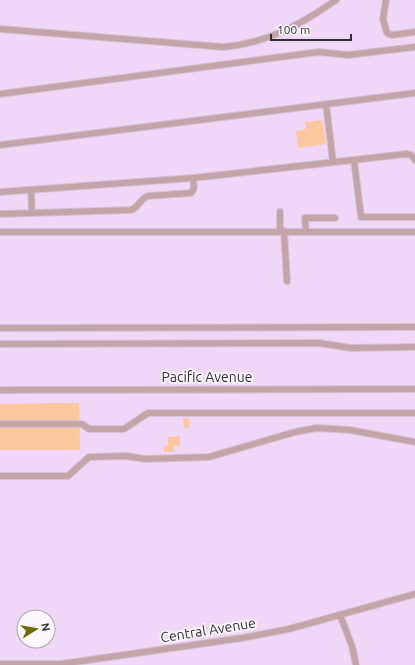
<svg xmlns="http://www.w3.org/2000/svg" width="415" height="665" viewBox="0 0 415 665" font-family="Ubuntu,sans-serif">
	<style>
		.built { fill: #f0d7f7; fill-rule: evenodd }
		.building { fill: #fcc69e }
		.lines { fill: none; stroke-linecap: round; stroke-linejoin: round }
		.minor-casing { stroke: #d5c3da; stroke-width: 8 }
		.minor { stroke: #c4a5a7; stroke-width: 6 }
		.labels { text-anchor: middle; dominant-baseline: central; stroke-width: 3.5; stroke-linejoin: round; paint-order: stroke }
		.street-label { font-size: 14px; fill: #332c35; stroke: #fcf8fd }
	</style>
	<rect width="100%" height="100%" fill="#f8e4fe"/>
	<path class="built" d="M0 0H415V665H0ZM24 617H48V641H24Z"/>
	<path class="building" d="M322 120 326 144 298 148 296 131 306 129 305 122Z
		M79 403 80 450H0V404Z
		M183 418H189V428H184Z
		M180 436V446H174V452H164V446H168V437Z"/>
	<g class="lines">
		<g class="minor-casing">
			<path id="minor" d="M386 0 383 19 387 33 392 35 415 32
				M0 29 223 47C268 43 300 25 336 0
				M0 94 319 52 348 55 415 47
				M326 104 333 162
				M0 145 415 93
				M354 160 361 217H415
				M31 190 32 213
				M0 192 193 178 406 154 411 155 415 160
				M280 212V231
				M0 214 131 210C139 207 140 199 148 196L191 193 194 188 193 178
				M284 231 287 281
				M306 231 305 218H335
				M0 232H415
				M0 328 415 327
				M0 344 319 343 351 348 415 347
				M0 390 415 389
				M0 424H82L89 429H124L148 413H415
				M0 476H68L89 457 126 456 145 459 209 457 295 432 317 428 350 430 415 442
				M340 615 352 646 356 665
				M0 664H61L242 638 289 629 415 594"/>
		</g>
		<use href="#minor" class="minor"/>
	</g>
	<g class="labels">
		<g class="street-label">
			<text x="207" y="377">Pacific Avenue</text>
			<text transform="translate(208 630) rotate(-9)">Central Avenue</text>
		</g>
	</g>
	<g transform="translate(36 629) rotate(79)"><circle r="19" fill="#fcf8fd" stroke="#aca6ad"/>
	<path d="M0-3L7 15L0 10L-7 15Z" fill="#6d6904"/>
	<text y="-6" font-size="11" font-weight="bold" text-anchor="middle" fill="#332c35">N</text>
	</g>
	<path d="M271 34v6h80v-6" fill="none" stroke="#332c35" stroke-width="2"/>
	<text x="277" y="34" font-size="12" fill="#332c35" stroke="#fcf8fd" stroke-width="3" paint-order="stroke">100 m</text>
</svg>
